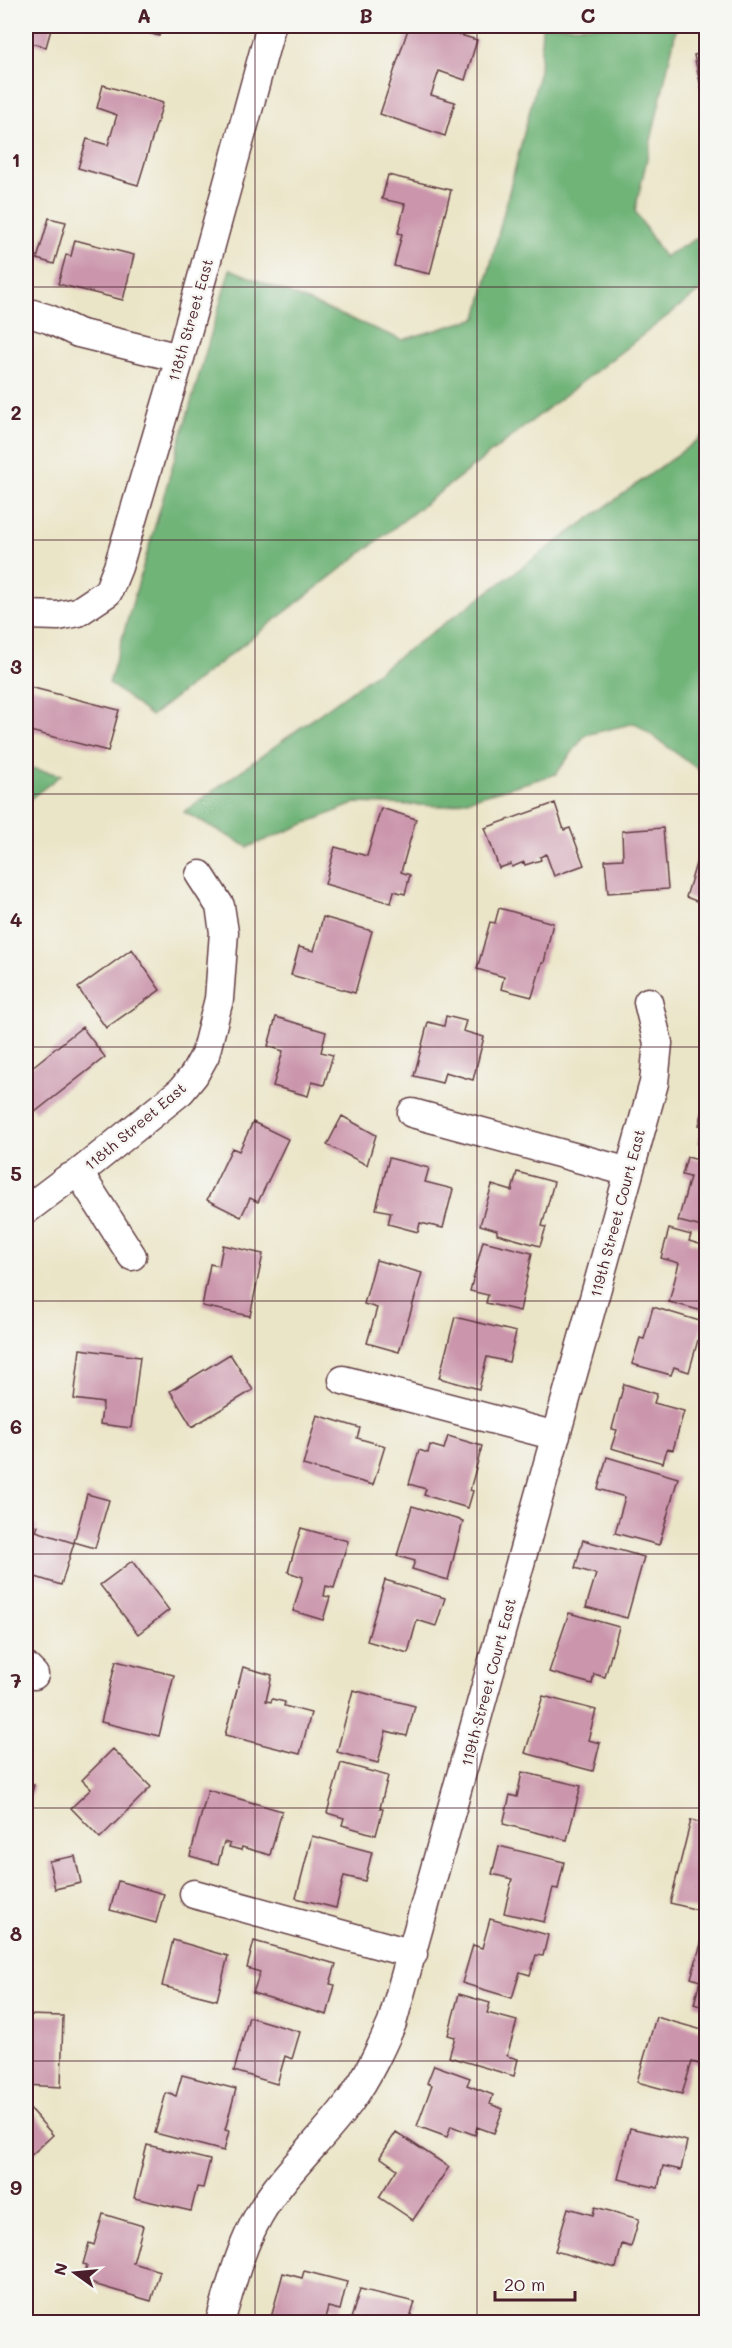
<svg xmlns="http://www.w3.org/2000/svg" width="732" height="2348" viewBox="0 0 732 2348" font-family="Mali,sans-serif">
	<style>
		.forest { fill: #70b478; stroke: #5d6a52; stroke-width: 1.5 }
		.building { fill: #cb96ac }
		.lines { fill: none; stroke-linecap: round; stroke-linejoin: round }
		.minor-casing { stroke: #623d43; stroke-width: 31 }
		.minor { stroke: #fff; stroke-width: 28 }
		.grid { fill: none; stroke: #4a1f2b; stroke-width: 1.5; stroke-opacity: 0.55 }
		.labels { text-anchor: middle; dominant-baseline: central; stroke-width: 5; stroke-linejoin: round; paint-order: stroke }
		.street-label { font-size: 15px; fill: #4a1f2b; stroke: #f6f6f2 }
		.neatline { fill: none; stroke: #4a1f2b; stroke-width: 2 }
		.grid-label { font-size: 20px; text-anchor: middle; font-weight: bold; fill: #4a1f2b }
	</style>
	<rect width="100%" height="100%" fill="#f6f6f2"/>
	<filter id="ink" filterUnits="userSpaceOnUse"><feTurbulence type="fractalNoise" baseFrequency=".0167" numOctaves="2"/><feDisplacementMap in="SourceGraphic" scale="12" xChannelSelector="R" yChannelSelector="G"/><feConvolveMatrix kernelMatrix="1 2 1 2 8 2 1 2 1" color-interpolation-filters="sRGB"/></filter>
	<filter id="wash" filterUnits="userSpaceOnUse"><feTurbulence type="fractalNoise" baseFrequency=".008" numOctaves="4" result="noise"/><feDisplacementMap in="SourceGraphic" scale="24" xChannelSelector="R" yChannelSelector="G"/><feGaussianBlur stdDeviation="1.35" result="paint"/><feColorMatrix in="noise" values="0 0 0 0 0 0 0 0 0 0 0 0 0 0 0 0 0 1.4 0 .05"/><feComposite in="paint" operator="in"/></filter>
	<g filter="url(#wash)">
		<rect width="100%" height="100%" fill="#ebe5c8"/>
		<path class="forest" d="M542 26H677L635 211 664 257 706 233V286L151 716 109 683 230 269 402 340 477 318 540 70Z
			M706 434V775L635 723 585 735 556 774 446 806 356 803 248 847 184 812Z
			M26 767 61 775 26 802Z"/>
		<g id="blocks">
			<path class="building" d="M26 26H52L46 47 26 42Z
				M125 26H162L159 36Z
				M409 26H431L477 40 465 80 439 71 431 95 455 102 445 136 380 114Z
				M706 52V109L694 55Z
				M103 85 163 103 138 185 78 168 87 139 108 145 117 115 97 108Z
				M388 175 451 190 430 274 394 266 402 234 398 233 405 204 382 199Z
				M49 218 66 222 54 264 37 259Z
				M75 240 134 255 123 300 58 284 66 255 71 256Z
				M26 686 119 710 108 751 26 730Z
				M555 803 564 830 570 828 584 865 554 876 546 854 540 857 541 860 525 865 524 862 512 867 511 864 499 868 485 828Z
				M381 808 416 819 401 872 410 875 405 894 394 891 391 903 325 884 335 847 367 856Z
				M663 828 668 889 608 893 605 860 623 859 622 831Z
				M701 847 706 849V905L686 897Z
				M499 908 553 923 544 963H542L532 997 501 989 504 977 477 969 490 922 495 923Z
				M323 917 372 931 355 993 291 975 299 947 314 951Z
				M132 949 160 990 106 1028 78 988Z
				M446 1016 466 1021 463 1031 484 1037 473 1080 445 1072 442 1083 414 1076 428 1022 444 1026Z
				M276 1017 326 1032 321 1052 333 1055 324 1085 312 1082 308 1096 273 1086 283 1051 268 1046Z
				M82 1027 105 1057 35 1112 26 1100V1072Z
				M706 1100V1145L698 1143 702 1126 699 1125Z
				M342 1116 376 1135 367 1165 327 1145Z
				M253 1122 288 1139 258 1202 250 1198 241 1217 207 1200 232 1148 239 1151Z
				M687 1157 706 1162V1228L678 1221 690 1177 682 1175Z
				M389 1158 429 1168 425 1182 453 1189 443 1228 420 1223 418 1232 388 1224 391 1212 376 1209Z
				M517 1172 554 1182 542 1226 546 1227 540 1246 497 1234V1230L480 1225 492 1185 512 1191Z
				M669 1229 691 1235 689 1241 706 1246V1312L669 1302 679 1263 661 1258Z
				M483 1241 532 1253 520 1311 486 1303 488 1295 470 1291Z
				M223 1245 263 1254 250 1316 202 1306 210 1264 219 1266Z
				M376 1260 422 1273 399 1352 367 1343 377 1308 364 1304Z
				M653 1307 703 1322 689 1372 674 1367 671 1375 632 1364 640 1338 644 1339Z
				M455 1317 516 1332 509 1362 487 1357 479 1389 439 1378Z
				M80 1349 140 1357 131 1428 100 1424 103 1403 74 1399Z
				M230 1354 253 1390 192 1427 170 1391Z
				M624 1384 657 1394 654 1403 684 1411 673 1450 667 1449 663 1463 611 1448 617 1430 612 1429Z
				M317 1415 360 1428 357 1438 385 1446 373 1485 303 1465Z
				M448 1436 482 1446 470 1490 473 1491 468 1508 424 1495 426 1489 409 1484 419 1450 428 1453 430 1445 444 1449Z
				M607 1457 678 1478 659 1545 615 1533 625 1497 598 1489Z
				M87 1494 109 1500 95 1548 74 1542Z
				M412 1506 463 1521 448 1580 412 1569 415 1561 397 1556Z
				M26 1522 38 1526 36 1531 74 1543 61 1585 26 1574Z
				M301 1528 348 1541 334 1588 326 1586 324 1596 330 1597 323 1620 293 1611 303 1577 288 1572Z
				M583 1540 644 1557 627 1618 586 1607 596 1574 575 1568Z
				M132 1561 169 1610 138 1634 100 1585Z
				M385 1580 445 1598 436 1626 417 1620 408 1653 367 1641Z
				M569 1613 619 1627 605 1677 594 1674 592 1684 549 1672Z
				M116 1661 174 1675 159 1736 101 1722Z
				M243 1667 272 1675 266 1701 271 1702 272 1699 285 1702 284 1706 311 1713 300 1754 225 1735Z
				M353 1690 415 1706 407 1736 386 1731 378 1763 337 1752Z
				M543 1696 596 1710 588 1740 600 1743 593 1771 525 1753Z
				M113 1749 151 1787 100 1838 71 1808 91 1789 82 1780Z
				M341 1763 388 1776 380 1808 383 1809 376 1835 342 1825 344 1818 327 1813Z
				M522 1772 581 1786 567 1840 503 1824 510 1795 517 1797Z
				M26 1783 34 1785 26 1813Z
				M208 1790 282 1811 270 1855 242 1847 241 1850 229 1847 230 1844 224 1842 218 1864 190 1856Z
				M691 1820 706 1824V1912L670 1903Z
				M312 1836 372 1852 365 1881 344 1876 336 1908 296 1898Z
				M499 1846 564 1862 558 1889 553 1888 544 1922 504 1913 512 1879 492 1874Z
				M75 1856 81 1883 55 1889 49 1861Z
				M118 1881 164 1894 156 1923 110 1910Z
				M490 1919 548 1935 543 1956 536 1955 530 1975 520 1972 512 1998 462 1983 473 1945 482 1948Z
				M703 1937 706 1938V2008L694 2004 700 1981 691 1978Z
				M173 1940 228 1956 217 2000 162 1986Z
				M254 1941 336 1964 330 1984 335 1985 327 2015 253 1993 260 1972 247 1968Z
				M459 1994 490 2003 487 2013 517 2021 507 2056 518 2059 514 2076 449 2057 455 2037 448 2035Z
				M26 2015 63 2016 61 2087 26 2085Z
				M249 2017 300 2032 292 2059 285 2056 277 2084 234 2071Z
				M656 2017 706 2031V2066L692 2062 682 2094 637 2082Z
				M434 2065 470 2078 467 2085 493 2095 490 2104 503 2109 494 2133 477 2127 475 2135 451 2126 447 2137 417 2126 432 2085 427 2083Z
				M182 2075 236 2089 225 2130 229 2131 224 2151 155 2133 166 2093 176 2096Z
				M31 2110 53 2135 26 2160V2114Z
				M630 2128 687 2141 681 2170 663 2166 658 2188 618 2179Z
				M396 2132 449 2167 413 2220 379 2197 397 2169 380 2157Z
				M147 2145 210 2160 203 2188 197 2187 191 2211 134 2198Z
				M595 2207 639 2219 631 2247 622 2244 616 2268 555 2251 568 2208 593 2215Z
				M103 2214 143 2226 133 2263 160 2271 151 2301 83 2281 87 2265 83 2264 89 2243 94 2245Z
				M304 2271 347 2282 340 2310 328 2307 324 2322H285L271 2318 283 2273 302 2278Z
				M360 2289 415 2302 409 2322H350Z
				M619 2316 621 2322H599Z"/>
		</g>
	</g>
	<g filter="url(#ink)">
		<use href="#blocks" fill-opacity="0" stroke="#623d43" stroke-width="1.5"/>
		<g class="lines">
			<g class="minor-casing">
				<path id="minor" d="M26 312 49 319 78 333 180 358
					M26 615 58 616 78 612 108 592 118 567 180 358 271 26
					M412 1113 629 1172
					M79 1173 132 1256
					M26 1210 67 1179 79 1173 181 1091 194 1075 205 1055 219 999 224 932 220 906 200 875
					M343 1380 556 1436
					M26 1667 34 1675
					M194 1894 413 1954
					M220 2322C231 2286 240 2248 259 2215 284 2172 322 2140 351 2100 368 2076 380 2050 392 2023L654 1083 658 1043 648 1002"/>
			</g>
			<use href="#minor" class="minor"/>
		</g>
	</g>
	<path class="grid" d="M255 26V2322M477 26V2322M26 287H706M26 540H706M26 794H706M26 1047H706M26 1301H706M26 1554H706M26 1808H706M26 2061H706"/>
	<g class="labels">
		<g class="street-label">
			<text transform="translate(190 320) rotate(-74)">118th Street East</text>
			<text transform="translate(135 1126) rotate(-40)">118th Street East</text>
			<text transform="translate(617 1213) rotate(-75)">119th Street Court East</text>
			<text transform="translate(488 1682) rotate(-75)">119th Street Court East</text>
		</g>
	</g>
	<rect width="732" height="2348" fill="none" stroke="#f6f6f2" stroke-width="66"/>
	<g transform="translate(75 2273) rotate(285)" stroke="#f6f6f2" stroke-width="4.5" paint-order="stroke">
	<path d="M0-4.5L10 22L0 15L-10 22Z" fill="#4a1f2b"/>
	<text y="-9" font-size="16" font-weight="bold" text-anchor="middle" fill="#4a1f2b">N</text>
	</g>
	<path d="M495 2291v9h80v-9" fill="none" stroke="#4a1f2b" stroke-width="3"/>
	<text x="504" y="2291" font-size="18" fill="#4a1f2b" stroke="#f6f6f2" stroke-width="4.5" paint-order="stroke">20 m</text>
	<rect x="33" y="33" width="666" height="2282" class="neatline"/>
	<g class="grid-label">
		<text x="144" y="23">A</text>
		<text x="366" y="23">B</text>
		<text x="588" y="23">C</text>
		<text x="16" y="167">1</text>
		<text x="16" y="420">2</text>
		<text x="16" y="674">3</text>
		<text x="16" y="927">4</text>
		<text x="16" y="1181">5</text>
		<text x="16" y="1434">6</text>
		<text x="16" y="1688">7</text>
		<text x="16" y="1941">8</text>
		<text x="16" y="2195">9</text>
	</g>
</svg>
